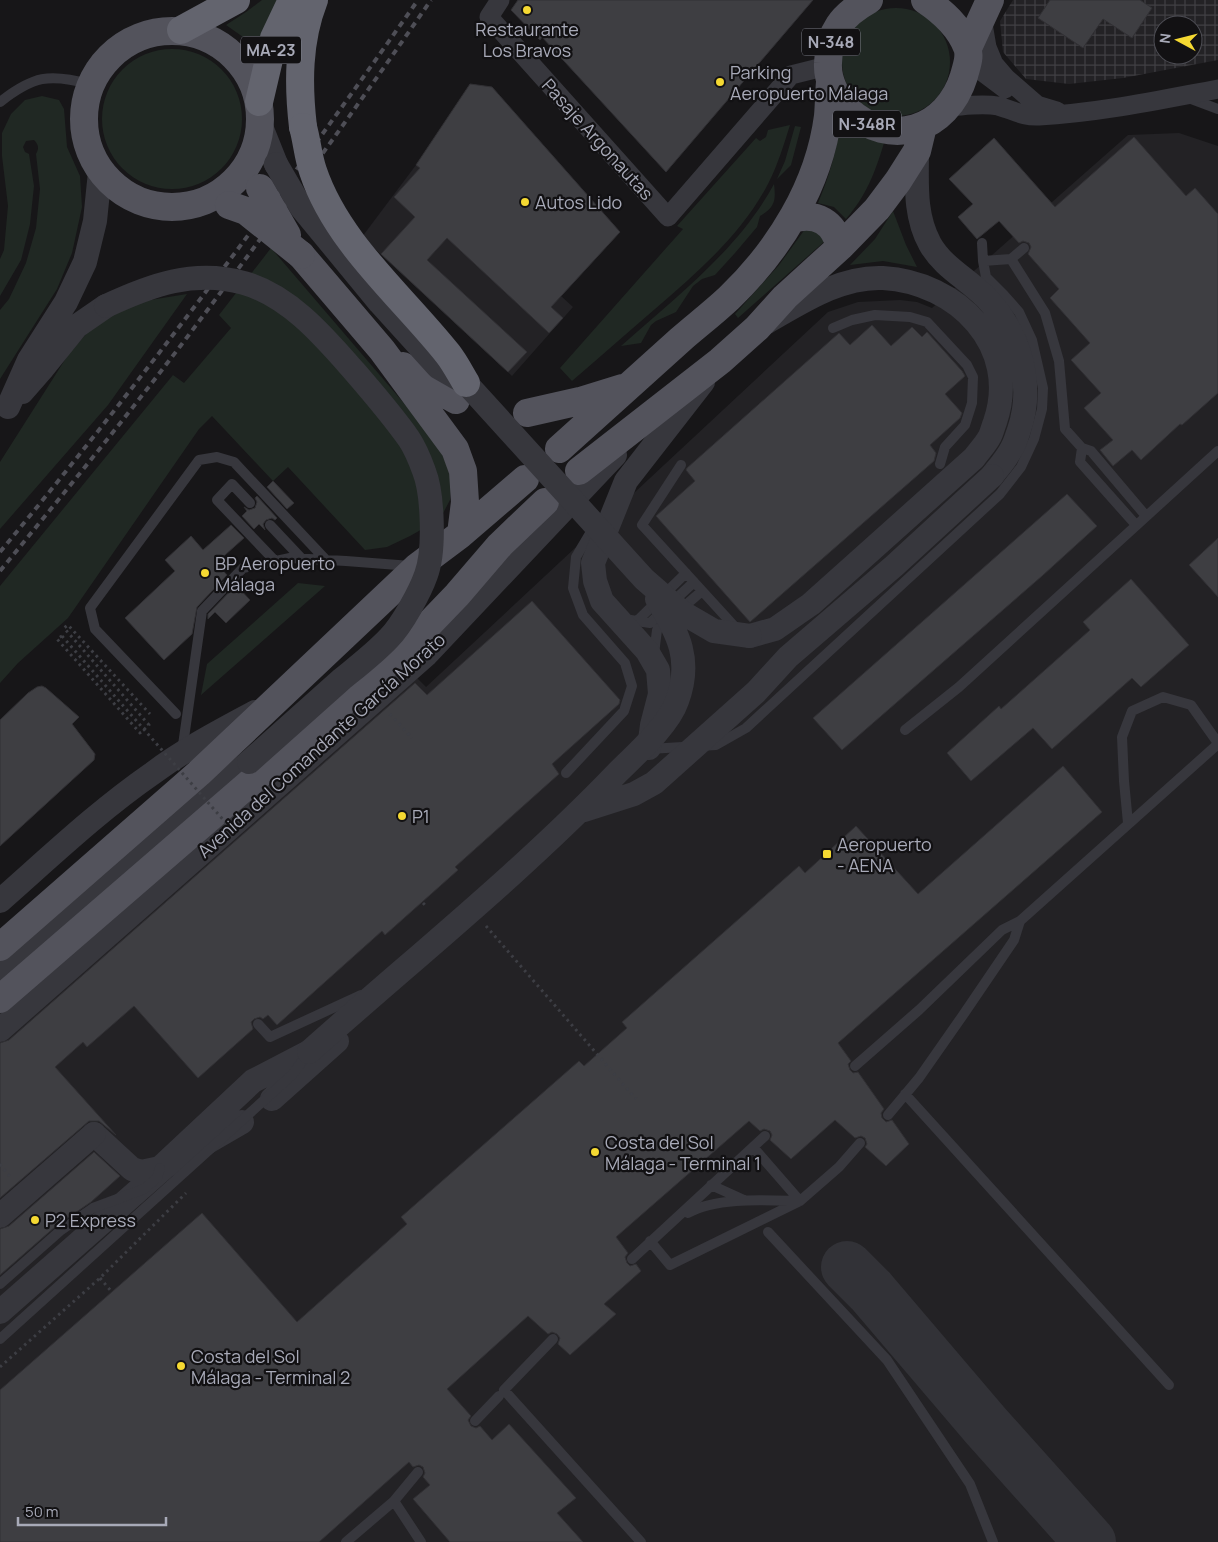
<svg xmlns="http://www.w3.org/2000/svg" width="1218" height="1542" viewBox="0 0 1218 1542" font-family="Manrope,sans-serif">
	<style>
		.built { fill: #232225 }
		.industrial { fill: url(#industrial-grid); fill-rule: evenodd }
		.grass { fill: #202823 }
		.lines { fill: none; stroke-linecap: round; stroke-linejoin: round }
		.taxiway { stroke: #323237; stroke-width: 52 }
		.building { fill: #3e3e42; stroke: #313034 }
		.path { stroke: #3d3e44; stroke-width: 3; stroke-dasharray: 2.5 4; stroke-linecap: butt }
		.service { stroke: #37373d; stroke-width: 10 }
		.minor { stroke: #37373d; stroke-width: 19 }
		.tertiary { stroke: #37373d; stroke-width: 24 }
		.primary { stroke: #53535c; stroke-width: 28 }
		.motorway { stroke: #63646e; stroke-width: 28 }
		.rail { stroke: #4e4e56; stroke-width: 4; stroke-dasharray: 6 5; stroke-linecap: butt }
		.path-bridge { stroke: #3d3e44; stroke-width: 3; stroke-dasharray: 2.5 4; stroke-linecap: butt }
		.service-bridge { stroke: #37373d; stroke-width: 10 }
		.tertiary-bridge { stroke: #37373d; stroke-width: 24 }
		.primary-bridge { stroke: #53535c; stroke-width: 28 }
		.motorway-bridge { stroke: #63646e; stroke-width: 28 }
		.poi-dot { fill: #f5d932; stroke: #121113; stroke-width: 2 }
		.labels { text-anchor: middle; dominant-baseline: central; stroke-width: 4.5; stroke-linejoin: round; paint-order: stroke }
		.shield { fill: #121113; stroke: #7b7c86; stroke-width: 1 }
		.shield-label { font-size: 16px; font-weight: bold; fill: #a8aab8 }
		.poi-label { font-size: 18px; fill: #a8aab8; stroke: #121113; text-anchor: start }
		.street-label { font-size: 18px; fill: #a8aab8; stroke: #121113 }
	</style>
	<defs>
		<pattern id="industrial-grid" width="8" height="8" patternUnits="userSpaceOnUse" patternTransform="scale(1.25)"><rect width="8" height="8" fill="#232225"/><path d="M0 4h8M4 0v8" fill="none" stroke="#403f43"/></pattern>
	</defs>
	<rect width="100%" height="100%" fill="#171618"/>
	<path class="built" d="M470 84 492 87 620 232 561 296 573 307 512 376 362 237 416 165Z
		M1179 133 1218 146V1542H0V1013L403 664 426 687 828 312 858 302 900 300 917 302 932 308 1128 135Z"/>
	<path class="industrial" d="M1013 0H1218V60L1123 78 1069 84 1026 79 1003 52 1000 21ZM1163 25H1193V55H1163Z"/>
	<path class="grass" d="M262 0H281L259 53 243 37 226 25 246 12Z
		M842 62a54 54 0 1 1 108 0a54 54 0 1 1-108 0Z
		M102 119a70 70 0 1 1 140 0a70 70 0 1 1-140 0Z
		M42 96 59 100 64 109 67 147 80 176 82 207 72 253 57 289 0 379V310L9 299 26 263 36 228 40 189 36 154C39 149 39 145 34 140L26 141 23 147 25 152 29 154 34 186 30 224 21 260 0 296V259L4 250 8 206 2 156V133L11 114 25 100Z
		M790 125C784 144 778 164 769 182 743 233 698 272 655 309 627 333 600 357 572 381L560 368 683 229 677 226 756 138 760 141 766 137 768 130Z
		M840 125 864 137 884 143C875 173 866 196 846 219L834 207 818 203C829 177 836 153 840 125Z
		M795 126 801 127 791 165 777 179 785 161Z
		M774 184C776 201 775 207 760 216L757 227 735 253 715 275 702 279 693 286 676 312 656 321 651 325 641 343 621 346C677 296 738 250 774 184Z
		M893 211 906 245 917 267 883 261 850 265 875 239Z
		M808 225 821 229 825 241 738 318 735 314 779 265Z
		M271 248 438 443 452 479 450 500 440 519 410 536 387 547 365 550 288 467 273 481 212 416 199 429 68 618 18 663 0 683V586L173 375 184 383 231 328 219 315Z
		M187 294 108 405 0 529V462L68 355 92 327 138 302Z
		M298 583 325 586 201 695 207 664Z"/>
	<g class="lines">
		<path class="taxiway" d="M847 1267 871 1291 986 1426 1090 1542"/>
	</g>
	<path class="building" d="M518 0H813L666 172 542 37 540 40 511 10Z
		M1050 0H1140L1152 8 1132 38 1103 19 1083 48 1038 18Z
		M470 84 492 87 620 232 551 307 563 318 549 333 447 238 427 260 527 352 508 372 381 254 415 217 394 197 420 168 416 165Z
		M1134 137 1186 196 1195 188 1218 214V393L1182 425 1180 424 1141 460 1132 450 1113 466 1100 450 1113 440 1084 408 1101 393 1071 360 1090 343 1050 298 1059 289 1028 254 1031 247 1029 243 1023 241 1019 243 999 221 977 239 958 217 973 204 949 179 994 138 1055 207Z
		M872 325 891 346 912 327 922 337 927 332 962 371 965 376 945 394 962 413 960 418 930 445 936 453 934 461 750 622 656 516 695 481 686 470 687 468 839 333 850 345Z
		M273 481 294 503 287 509 267 487Z
		M1067 494 1097 526 1042 576 842 750 813 718Z
		M257 496 277 518 275 520 272 518 266 520 263 524 265 530 259 524 254 529 242 516 247 511 244 507 249 510 255 508 257 502 255 498Z
		M231 525 244 538 216 563 227 575 197 607 192 634 164 660 125 618 175 571 165 560 191 536 203 550Z
		M1218 538V597L1189 565Z
		M1131 579 1189 645 1141 687 1132 678 1052 749 1033 728 971 781 947 753 999 706 1001 709 1090 630 1083 622Z
		M236 585 250 600 226 623 215 612 208 619V614Z
		M532 601 620 700 619 704 552 764 559 774 455 867 458 870 385 935 382 931 277 1025 268 1015 263 1019 260 1017 254 1019 251 1022 253 1029 198 1078 134 1006 87 1047 83 1042 55 1067 116 1135 99 1121H89L0 1198V1043L9 1040 415 683 427 695Z
		M42 686 46 688 79 717 72 724 95 754 94 760 0 846V720L28 693 37 687Z
		M1063 766 1102 812 838 1043 851 1061 848 1064 850 1070 853 1073 858 1072 884 1109 881 1113 882 1118 886 1122 892 1120 909 1144 886 1166 865 1147 867 1144 865 1138 861 1136 855 1138 835 1120 791 1159 770 1140 772 1135 770 1131 764 1129 760 1131 749 1121 616 1237 628 1253 625 1257 627 1263 630 1266 636 1264 641 1271 604 1304 616 1314 570 1355 558 1344 560 1338 557 1334 552 1332 548 1334 528 1316 447 1389 471 1416 468 1420 471 1426 476 1428 480 1426 492 1440 509 1424 576 1498 557 1513 583 1542H450L413 1499 430 1485 423 1477 425 1473 423 1467 419 1465 413 1467 409 1462 319 1542H0V1390L202 1213 297 1322 407 1224 401 1217 579 1061 584 1066 627 1028 622 1022 799 866 805 873 856 826 918 894Z
		M94 1152 120 1176 91 1202 56 1226 0 1275V1229L9 1226Z"/>
	<g class="lines">
		<path class="path" d="M62 636 57 639 140 733 149 725 64 628 68 625 150 714
			M390 714 412 738
			M423 903 427 907
			M486 926 636 1099
			M0 1164 12 1179
			M40 1210 51 1221
			M100 1278 111 1291
			M0 1367 100 1278 186 1193"/>
		<path class="service" d="M1186 97 1218 109
			M0 102C33 76 49 73 90 84
			M1011 259 1045 313 1059 361 1065 429 1082 448 1091 451 1146 516
			M983 261 1011 259 1024 248
			M833 328 852 320 875 315 910 317 927 322 967 365 973 377 972 403 965 425 945 447 940 464
			M1082 448 1080 462 1136 525
			M681 465 642 525 736 628H739
			M250 503 232 484 217 500 276 562
			M270 525 302 559
			M680 610 702 591
			M624 619 650 623 694 582
			M637 621 686 573
			M654 654 657 630 669 620
			M176 714 95 629 90 608 199 460 217 457 234 462 326 560
			M905 730 959 687 1218 451
			M649 749 716 745 746 728 1000 494 1021 467 1034 439 1042 409 1043 388 1032 340 1019 312 1004 295 986 277 983 261 982 243
			M182 752 202 611 243 568 290 558 346 561 411 566
			M566 773 624 711 632 686 625 663 583 615 573 588 576 557 595 525
			M1128 823 1124 781 1122 737 1132 711 1163 697 1191 705 1218 743
			M258 1024 270 1037 361 995
			M855 1066 919 1010 1002 930 1020 921 1218 744
			M905 1094 1169 1385
			M888 1115 919 1078 961 1018 1014 940 1020 921
			M753 1147 800 1201
			M711 1185 744 1200
			M688 1213C716 1197 764 1200 796 1201
			M768 1232 887 1360 970 1484 993 1542
			M650 1241 670 1265 800 1201 839 1167 860 1143
			M632 1259 765 1136
			M553 1339 504 1390 641 1542
			M475 1421 499 1396
			M394 1501 418 1472
			M346 1542 394 1501 421 1542"/>
		<path class="minor" d="M500 0 489 17 668 217 791 75 827 66
			M982 18 987 47 994 64 1006 78 1037 105 1057 111
			M969 59 977 68 1005 89
			M948 107C965 106 982 103 998 106 1013 110 1023 117 1039 116 1099 113 1159 100 1218 89"/>
		<path class="tertiary" d="M260 124 276 164
			M917 151C917 183 914 215 930 244 944 269 972 281 990 302 1021 337 1034 386 1019 430 1017 436 1015 443 1012 448 1007 458 999 467 992 476
			M22 392 43 368 77 326 106 306
			M8 407 29 360 66 302 85 262 95 221 100 172
			M750 636 775 629 811 604 974 458C979 451 986 444 990 436 992 432 993 427 995 422 1021 346 957 282 883 278 841 276 802 302 767 322
			M649 748 652 725 660 694 658 670 647 651 602 601 595 581 593 563 626 481 703 382
			M0 901C50 857 98 811 153 773 185 749 220 731 255 712
			M0 976 249 762
			M0 1030 426 655 615 455
			M272 1099 337 1041
			M94 1134 132 1169 141 1172 160 1168 253 1081 309 1052
			M0 1312 166 1166 242 1122"/>
		<path class="primary" d="M869 0C842 15 829 32 828 63 827 79 836 99 848 110 890 149 947 131 964 76 966 67 971 57 967 47 959 26 943 12 925 0
			M84 119a88 88 0 1 1 176 0a88 88 0 1 1-176 0Z
			M968 48 990 0
			M792 219C817 212 834 222 840 247
			M301 255 382 350 455 449 463 471 465 502 461 534
			M403 366 433 387 456 400
			M527 413 580 401 622 388
			M559 449C599 413 640 376 680 340 696 326 713 313 729 298 779 250 819 186 828 116 829 104 829 93 830 82
			M579 471 720 361 757 328 785 297 840 247 877 209 898 181 917 151 923 126
			M0 947 199 773 417 567 461 534 525 479
			M0 999 407 647 457 595 500 545 545 502"/>
		<path class="motorway" d="M181 30 236 0
			M259 102 274 38 292 0
			M303 127C298 84 298 41 314 0"/>
		<path class="rail" d="M0 552C147 375 285 189 418 0
			M0 571C69 487 138 403 203 316 281 212 357 107 431 0"/>
		<path class="path-bridge" d="M62 636 233 831"/>
		<path class="service-bridge" d="M0 1284 60 1231 93 1208 144 1189 157 1178 160 1168
			M0 1339 292 1075 309 1052"/>
		<path class="tertiary-bridge" d="M276 164 301 207 380 303 438 367 466 383 644 579 683 613 714 631 750 636
			M106 306C151 285 194 269 244 283 290 296 325 338 355 372 374 394 393 416 409 439 415 448 420 460 424 471 433 494 435 551 426 575 420 592 402 625 389 638 375 653 358 666 342 679 311 707 280 734 249 762
			M584 810 634 794 654 783 756 692 788 657 894 566 992 476
			M309 1052C412 960 521 873 617 773 635 755 669 725 677 701 692 661 679 634 657 599
			M0 1216 94 1134"/>
		<path class="primary-bridge" d="M260 188 287 235
			M229 205 246 211 301 255"/>
		<path class="motorway-bridge" d="M303 127C307 141 308 157 313 171 337 243 402 296 448 354 455 363 460 373 466 383"/>
	</g>
	<g class="poi-dot">
		<circle cx="527" cy="10" r="5"/>
		<circle cx="720" cy="82" r="5"/>
		<circle cx="525" cy="202" r="5"/>
		<circle cx="205" cy="573" r="5"/>
		<circle cx="402" cy="816" r="5"/>
		<rect x="822" y="849" width="10" height="10" rx="2.5"/>
		<circle cx="595" cy="1152" r="5"/>
		<circle cx="35" cy="1220" r="5"/>
		<circle cx="181" cy="1366" r="5"/>
	</g>
	<g class="labels">
		<g class="shield">
			<rect x="802" y="28.5" width="58" height="27" rx="4"/>
			<rect x="241" y="36.5" width="60" height="27" rx="4"/>
			<rect x="833" y="110.5" width="68" height="27" rx="4"/>
		</g>
		<g class="shield-label">
			<text x="831" y="42">N-348</text>
			<text x="271" y="50">MA-23</text>
			<text x="867" y="124">N-348R</text>
		</g>
		<g class="poi-label">
			<text x="527" y="29" text-anchor="middle">Restaurante<tspan x="527" dy="21">Los Bravos</tspan></text>
			<text x="730" y="72">Parking<tspan x="730" dy="21">Aeropuerto Málaga</tspan></text>
			<text x="535" y="202">Autos Lido</text>
			<text x="215" y="563">BP Aeropuerto<tspan x="215" dy="21">Málaga</tspan></text>
			<text x="412" y="816">P1</text>
			<text x="837" y="844">Aeropuerto<tspan x="837" dy="21">- AENA</tspan></text>
			<text x="605" y="1142">Costa del Sol<tspan x="605" dy="21">Málaga - Terminal 1</tspan></text>
			<text x="45" y="1220">P2 Express</text>
			<text x="191" y="1356">Costa del Sol<tspan x="191" dy="21">Málaga - Terminal 2</tspan></text>
		</g>
		<g class="street-label">
			<text transform="translate(598 139) rotate(48)">Pasaje Argonautas</text>
			<text transform="translate(321 745) rotate(-42)">Avenida del Comandante García Morato</text>
		</g>
	</g>
	<g transform="translate(1178 40) rotate(277)"><circle r="24" fill="#121113" stroke="#4e4e55"/>
	<path d="M0-4L9 19L0 12L-9 19Z" fill="#f5d932"/>
	<text y="-8" font-size="14" font-weight="bold" text-anchor="middle" fill="#a8aab8">N</text>
	</g>
	<path d="M18 1517v8h148v-8" fill="none" stroke="#a8aab8" stroke-width="2.5"/>
	<text x="25" y="1517" font-size="15" fill="#a8aab8" stroke="#121113" stroke-width="4" paint-order="stroke">50 m</text>
</svg>
